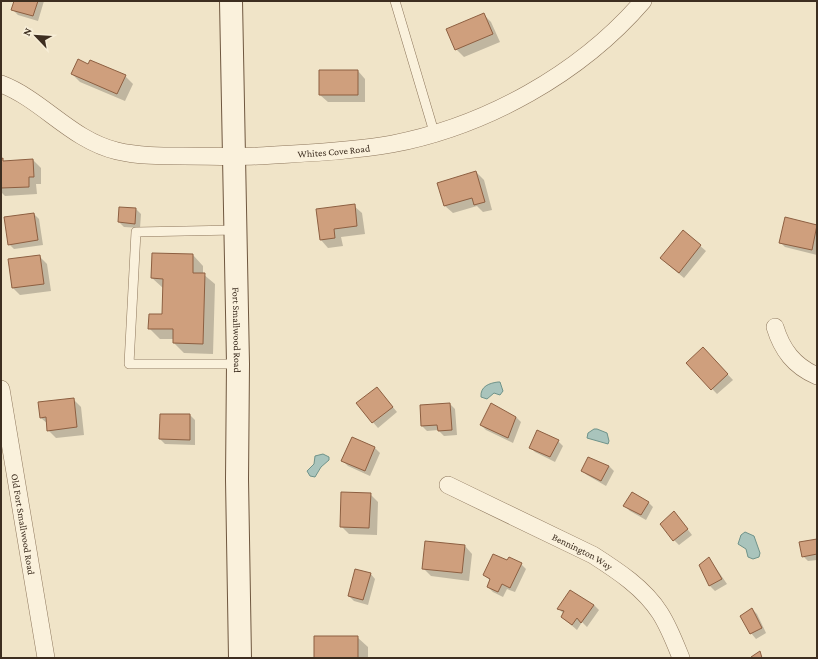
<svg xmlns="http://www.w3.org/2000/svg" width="818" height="659" viewBox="0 0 818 659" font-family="'Crimson Pro',serif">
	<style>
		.water { fill: #a9c4bc; stroke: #6f938a }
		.shadow { fill: #0003 }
		.building { fill: #cf9f7d; stroke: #8d5f41 }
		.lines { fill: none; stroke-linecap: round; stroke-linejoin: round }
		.lane-casing { stroke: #8d765c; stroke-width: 10 }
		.street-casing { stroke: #8d765c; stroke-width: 18 }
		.secondary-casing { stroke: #6f573f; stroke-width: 24 }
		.lane { stroke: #faf1dc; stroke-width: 9 }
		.street { stroke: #faf1dc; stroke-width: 17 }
		.secondary { stroke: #faf1dc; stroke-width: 22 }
		.labels { text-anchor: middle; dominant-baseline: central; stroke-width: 3.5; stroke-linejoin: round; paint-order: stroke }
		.street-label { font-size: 10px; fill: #3d2e20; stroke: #f7eed8 }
	</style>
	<rect width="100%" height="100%" fill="#f0e4c8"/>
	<path class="water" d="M498 382H500L503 391 500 395 494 393 487 399 481 397C480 386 490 383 498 382Z
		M597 429 607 433 609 441 608 444 587 438 588 433 594 429Z
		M323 454 329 457V460L321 467 315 477 310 476 307 471 314 464 315 456Z
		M745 532 754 536 760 553 759 557 753 559 748 557 746 549 738 544 741 535Z"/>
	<path class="shadow" d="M15 1H44L38 21 18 15 13 10Z
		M483 14 491 22 500 42 464 57 456 49Z
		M88 65 125 76 133 84 125 101 80 82 72 74Z
		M358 71 365 79V102H328L320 95Z
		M2 159 4 162 33 160 41 168V184H36L37 194 5 196 1 192Z
		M476 172 484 180 492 210 483 212 477 206 453 213 445 206Z
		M354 206 362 213 365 234 341 237 343 246 328 248 321 240 317 210Z
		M136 209 141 214 140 228 124 227 119 222Z
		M34 214 39 219 43 245 14 249 9 244Z
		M786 218 817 226V255L785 247 780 242Z
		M683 231 706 251 684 278 666 263Z
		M193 255 203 266V274L215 284 213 354 184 353 174 343V339H160L149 328 163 315V288L152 278Z
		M39 256 47 264 51 291 20 295 13 288Z
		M703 348 733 380 717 394 687 363Z
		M381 393 397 412 378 428 357 404Z
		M73 399 81 407 84 435 56 438 48 430V424L41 418Z
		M450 404 455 409 457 435 444 436 438 430 427 431 422 426Z
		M161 415H190L195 420V445L165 444 160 439Z
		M516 417 521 422 513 443 486 430 481 425Z
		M558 441 563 446 555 462 535 452 530 447Z
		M375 448 380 453 370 476 348 466 343 461Z
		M609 466 614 471 606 486 587 475 582 470Z
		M370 494 378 502 377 535 349 534 341 526Z
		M648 502 653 507 646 520 630 511 625 506Z
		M679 518 692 535 679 545 674 540Z
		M817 540V560L808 561 803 556Z
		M465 546 472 554 469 581 431 576 423 568Z
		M709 558 727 584 715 591 710 586 700 565Z
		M507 562 521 564 526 569 515 592 507 589 503 597 493 592 488 587 491 581 484 575Z
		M370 573 375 579 368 605 354 601 349 596Z
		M594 605 599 610 587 627 582 622 577 630 562 617 564 614 558 608Z
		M752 609 757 614 766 633 756 639 751 633Z
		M357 637 368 647V658H315Z"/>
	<path class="building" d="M14 1H38L33 16 11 10Z
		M484 13 493 34 455 50 446 29Z
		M78 59 88 64 90 60 126 75 117 94 71 74Z
		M319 70H358V95H319Z
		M3 158V161L33 159 34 177H29V187L1 188V159Z
		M476 171 485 202 474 205 472 198 444 206 437 183Z
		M355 204 357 226 334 229 335 238 320 240 316 209Z
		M119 207 136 208 135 224 118 222Z
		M34 213 38 240 8 245 4 217Z
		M785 217 817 225 812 250 779 243Z
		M683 230 701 245 679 273 660 258Z
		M152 253 193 254V273H205L203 344 173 343V329H148L149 314H162L163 279 151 278Z
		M40 255 44 284 12 288 8 259Z
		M703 347 728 374 711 390 686 363Z
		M377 387 393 407 372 423 356 403Z
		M74 398 77 427 47 431 46 417 40 418 38 402Z
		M450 403 452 430 438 431 437 425 421 426 420 405Z
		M491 403 516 417 508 438 480 425Z
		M160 414H190V440L159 439Z
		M537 430 559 440 550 457 529 448Z
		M352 437 375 447 365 471 341 461Z
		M588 457 609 466 601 481 581 471Z
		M341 492 371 493 369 528 340 527Z
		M632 492 649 502 641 515 623 506Z
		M674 511 688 529 673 541 660 524Z
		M817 539V554L802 557 799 542Z
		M425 541 465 545 462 573 422 569Z
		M493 554 507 560 509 557 522 563 510 588 502 584 498 592 487 587 490 579 483 575Z
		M709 557 722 579 709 586 699 565Z
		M355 569 371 573 363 600 348 596Z
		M570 590 594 605 581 623 577 618 572 625 561 617 564 611 557 609Z
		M752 608 762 628 750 634 740 616Z
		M314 636H358V658H314Z
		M760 651 762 658H751V657Z"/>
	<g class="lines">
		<g class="lane-casing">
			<path id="lane" d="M395 1 434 132
				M235 230 136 232 129 364H238"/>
		</g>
		<g class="street-casing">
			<g id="street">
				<path id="s1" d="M1 84C43 100 71 140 117 151 138 156 161 156 183 156 208 156 233 157 258 156 302 153 347 152 392 144 486 126 580 74 643 1"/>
				<path d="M775 327C782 350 794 366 817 376"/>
				<path id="s2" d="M1 389 46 658"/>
				<path id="s3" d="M448 485 593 555C618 571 644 588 660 613 669 627 675 643 681 658"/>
			</g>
		</g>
		<g class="secondary-casing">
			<g id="secondary">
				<path id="s4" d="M231 1 238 364 237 479 240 658"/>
			</g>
		</g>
		<use href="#lane" class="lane"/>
		<use href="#street" class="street"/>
		<use href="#secondary" class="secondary"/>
	</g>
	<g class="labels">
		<g class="street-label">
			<text stroke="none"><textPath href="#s1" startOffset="352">Whites Cove Road</textPath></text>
			<text stroke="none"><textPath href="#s4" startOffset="329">Fort Smallwood Road</textPath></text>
			<text stroke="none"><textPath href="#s2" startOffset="137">Old Fort Smallwood Road</textPath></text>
			<text stroke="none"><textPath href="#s3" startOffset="150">Bennington Way</textPath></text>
		</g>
	</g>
	<rect width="818" height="659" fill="none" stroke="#3d2e20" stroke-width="4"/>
	<g transform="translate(36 36) rotate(295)" stroke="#f7eed8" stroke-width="3" paint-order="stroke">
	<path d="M0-3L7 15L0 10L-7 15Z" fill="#3d2e20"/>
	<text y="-6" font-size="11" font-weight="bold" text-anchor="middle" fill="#3d2e20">N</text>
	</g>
</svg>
